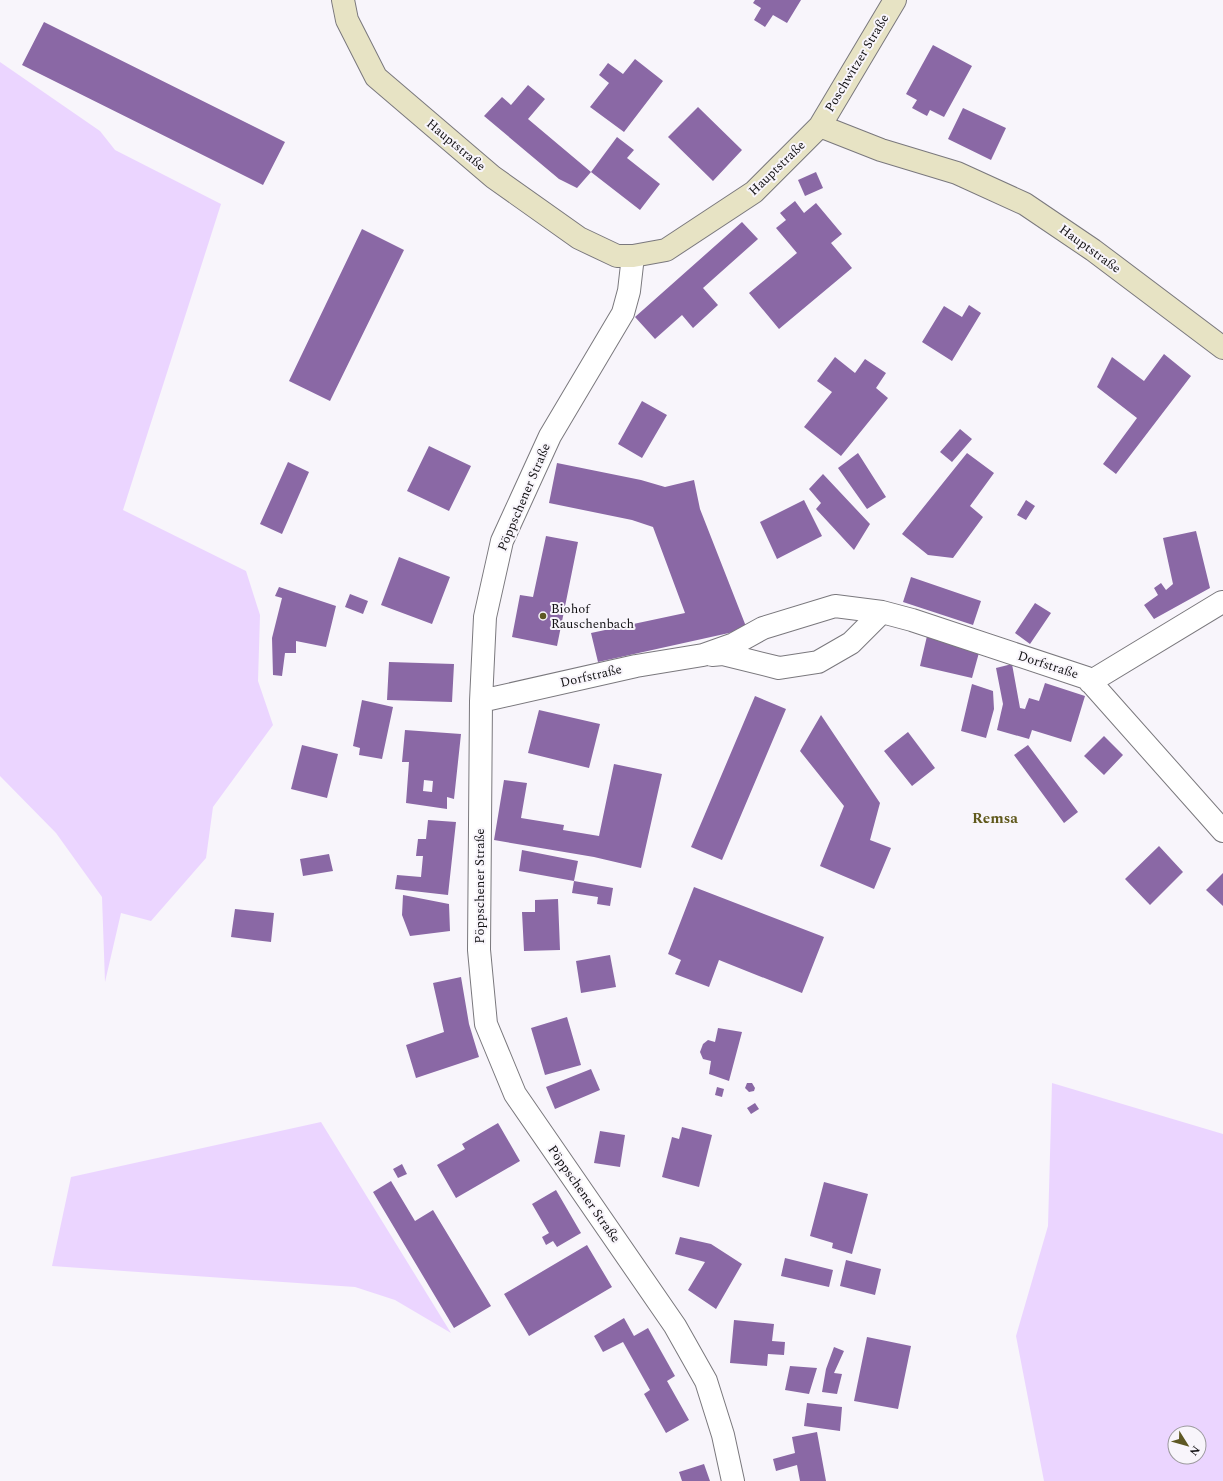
<svg xmlns="http://www.w3.org/2000/svg" width="1223" height="1481" viewBox="0 0 1223 1481" font-family="Spectral,serif">
	<style>
		.green { fill: #ebd5ff; fill-rule: evenodd }
		.building { fill: #8a68a5; fill-rule: evenodd }
		.lines { fill: none; stroke-linecap: round; stroke-linejoin: round }
		.street-casing { stroke: #7a787d; stroke-width: 24 }
		.secondary-casing { stroke: #7a787d; stroke-width: 24 }
		.street { stroke: #fff; stroke-width: 22 }
		.secondary { stroke: #e7e3c4; stroke-width: 22 }
		.poi-dot { fill: #5e5824; stroke: #f8f5fb; stroke-width: 1.5 }
		.labels { text-anchor: middle; dominant-baseline: central; stroke-width: 4; stroke-linejoin: round; paint-order: stroke }
		.street-label { font-size: 13px; fill: #121113; stroke: #f8f5fb }
		.poi-label { font-size: 13px; fill: #121113; stroke: #f8f5fb; text-anchor: start }
		.quarter-label { font-size: 15px; font-weight: bold; fill: #60591c; stroke: #f8f5fb }
	</style>
	<rect width="100%" height="100%" fill="#f8f5fb"/>
	<path class="green" d="M0 62 100 131 115 150 221 204 123 510 246 571 260 615 258 681 273 725 213 807 206 858 151 921 121 913 105 982 102 897 56 833 0 776Z
		M1052 1083 1223 1134V1481H1044L1016 1336 1048 1226ZM1175 1433H1199V1457H1175Z
		M321 1122 451 1333 395 1300 355 1287 52 1266 71 1177Z"/>
	<path class="building" d="M755 0H801L787 23 773 15 765 27 754 20 761 8 753 3Z
		M44 22 285 142 263 185 22 65Z
		M933 45 972 66 944 117 930 110 927 116 912 108 917 100 906 94Z
		M635 59 663 81 624 132 590 107 609 83 599 75 608 63 623 74Z
		M528 85 545 99 528 119 591 172 577 188 559 179 484 116 502 97 511 105Z
		M698 107 742 150 713 181 668 137Z
		M963 108 1006 128 991 160 948 139Z
		M617 137 634 150 627 158 660 184 640 210 591 172Z
		M816 172 823 188 805 196 798 180Z
		M795 201 804 213 816 203 842 234 831 243 852 268 779 329 749 293 797 253 776 228 786 220 780 213Z
		M742 222 758 239 703 288 718 305 693 328 682 315 655 339 635 317Z
		M362 229 404 250 330 401 289 381Z
		M969 305 981 313 952 361 922 342 944 306 962 317Z
		M1164 354 1191 376 1116 474 1103 464 1137 418 1097 387 1112 357 1144 381Z
		M835 357 855 373 865 359 886 373 876 388 888 398 841 456 804 427 832 392 817 381Z
		M642 401 667 415 642 458 618 444Z
		M960 429 972 439 952 462 940 452Z
		M429 446 471 466 449 511 407 491Z
		M858 453 886 497 867 509 838 468Z
		M967 453 994 473 970 506 983 517 953 558 928 555 902 534Z
		M288 462 309 472 282 534 260 524Z
		M557 463 641 480 665 487 694 480 700 509 747 629 598 662 591 633 685 613 653 527 632 520 549 503Z
		M823 474 870 524 854 550 816 509 821 503 809 489Z
		M804 500 822 536 777 559 760 522Z
		M1026 500 1035 506 1026 520 1017 515Z
		M1196 531 1210 588 1154 619 1144 605 1158 595 1154 588 1161 583 1166 590 1173 584 1163 538Z
		M546 536 578 542 557 646 512 637 520 595 533 597Z
		M399 557 450 577 432 624 381 605Z
		M911 577 981 601 973 625 903 602Z
		M279 587 336 606 326 647 296 641V653H285L282 676 273 675 272 638 282 598 275 596Z
		M350 594 368 601 363 614 345 607Z
		M1035 603 1051 613 1030 644 1015 633Z
		M927 636 980 649 972 678 920 666Z
		M389 662 454 664 452 702 387 700Z
		M1012 664 1020 708 1025 709 1029 698 1039 701 1045 683 1085 696 1071 742 1032 730 1029 739 997 730 1003 704 996 668Z
		M972 684 993 691 994 709 986 738 961 731Z
		M755 696 786 709 722 860 691 847Z
		M362 700 393 707 382 759 359 755 360 748 353 746Z
		M539 710 600 724 589 768 528 753Z
		M821 715 880 803 870 840 891 848 874 889 820 866 844 806 800 751Z
		M405 730 461 734 454 799 447 797V809L406 803 409 762H402ZM424 780 433 781 432 792 423 791Z
		M908 732 935 768 912 786 884 751Z
		M1104 736 1123 755 1104 775 1084 756Z
		M302 745 338 754 327 798 291 789Z
		M1028 745 1078 812 1064 823 1014 755Z
		M614 764 662 774 641 868 594 857 494 840 504 780 527 783 521 818 564 825 563 830 599 836Z
		M428 820 456 822 448 895 395 889 397 875 421 877 423 856H416L418 839H426Z
		M1159 846 1183 872 1150 905 1125 879Z
		M522 850 578 861 574 881 519 871Z
		M329 854 333 871 303 876 300 859Z
		M1223 873V906L1206 890Z
		M574 881 613 888 610 906 597 904 598 897 572 893Z
		M694 887 824 937 802 993 719 960 709 987 675 974 681 960 668 954Z
		M403 895 449 904 450 931 410 936 402 915Z
		M558 899 560 950 524 951 522 912H535V900Z
		M235 909 274 913 271 942 231 937Z
		M610 955 616 987 581 993 576 961Z
		M461 977 469 1024 479 1057 416 1078 406 1045 444 1032 433 983Z
		M567 1017 581 1065 545 1075 531 1028Z
		M718 1028 742 1032 729 1081 709 1074 711 1061 703 1059 700 1052 703 1044 708 1040 715 1042Z
		M591 1069 600 1090 555 1109 546 1087Z
		M747 1083H752L755 1088 754 1091 749 1092 745 1088Z
		M717 1087 724 1089 722 1097 715 1095Z
		M755 1103 759 1109 751 1114 747 1108Z
		M498 1123 520 1161 456 1198 437 1165 465 1149 462 1144Z
		M682 1127 712 1135 699 1187 662 1177 672 1137 679 1139Z
		M600 1131 625 1135 620 1167 594 1163Z
		M402 1164 407 1174 398 1178 393 1169Z
		M391 1181 415 1221 433 1210 491 1306 454 1328 373 1192Z
		M824 1182 868 1194 852 1254 832 1248 833 1243 810 1236Z
		M556 1190 581 1233 557 1247 553 1241 546 1245 542 1237 549 1233 532 1204Z
		M680 1237 711 1244 742 1264 716 1309 688 1290 705 1262 675 1254Z
		M587 1245 612 1287 529 1336 504 1294Z
		M785 1258 833 1270 829 1287 781 1276Z
		M846 1260 881 1269 875 1295 840 1286Z
		M624 1318 634 1336 648 1328 675 1376 667 1381 689 1420 666 1433 644 1394 650 1390 623 1342 603 1352 594 1336Z
		M734 1320 774 1324 772 1341 785 1342 784 1355 768 1354 767 1366 730 1363Z
		M867 1337 911 1346 898 1409 854 1401Z
		M834 1347 844 1351 834 1373 842 1374 837 1394 822 1392 826 1369Z
		M790 1366 817 1368 809 1394 785 1390Z
		M807 1403 842 1407 840 1431 804 1426Z
		M817 1432 826 1481H800L797 1465 776 1471 773 1459 795 1453 792 1437Z
		M704 1464 710 1481H682L679 1472Z"/>
	<g class="lines">
		<g class="street-casing">
			<path id="street" d="M633 256 629 291 623 313 550 436 502 541 485 617 481 701 479 950 486 1024 515 1094 675 1326 706 1381 723 1435 733 1481
				M712 655 723 654 779 668 818 662 851 643 882 612
				M1090 682 1222 602
				M481 701 636 666 703 655 734 644 763 628 835 606 882 612 912 620 1087 678 1223 831"/>
		</g>
		<g class="secondary-casing">
			<path id="secondary" d="M343 0 347 20 376 77 493 177 579 238 617 256H633L666 250 754 192 820 126 895 0
				M820 126 881 150 957 173 1025 204 1093 250 1223 348"/>
		</g>
		<use href="#street" class="street"/>
		<use href="#secondary" class="secondary"/>
	</g>
	<circle class="poi-dot" cx="543" cy="616" r="4"/>
	<g class="labels">
		<g class="street-label">
			<text transform="translate(857 63) rotate(-59)">Poschwitzer Straße</text>
			<text transform="translate(456 145) rotate(40)">Hauptstraße</text>
			<text transform="translate(777 168) rotate(-44)">Hauptstraße</text>
			<text transform="translate(1090 249) rotate(36)">Hauptstraße</text>
			<text transform="translate(524 497) rotate(-67)">Pöppschener Straße</text>
			<text transform="translate(1048 665) rotate(18)">Dorfstraße</text>
			<text transform="translate(591 676) rotate(-13)">Dorfstraße</text>
			<text transform="translate(480 886) rotate(-90)">Pöppschener Straße</text>
			<text transform="translate(584 1194) rotate(55)">Pöppschener Straße</text>
		</g>
		<g class="poi-label">
			<text x="551" y="609">Biohof<tspan x="551" dy="15">Rauschenbach</tspan></text>
		</g>
		<g class="quarter-label">
			<text x="995" y="818">Remsa</text>
		</g>
	</g>
	<g transform="translate(1187 1445) rotate(127)"><circle r="19" fill="#f8f5fb" stroke="#9c9a9e"/>
	<path d="M0-3L7 15L0 10L-7 15Z" fill="#5e5824"/>
	<text y="-6" font-size="11" font-weight="bold" text-anchor="middle" fill="#121113">N</text>
	</g>
</svg>
